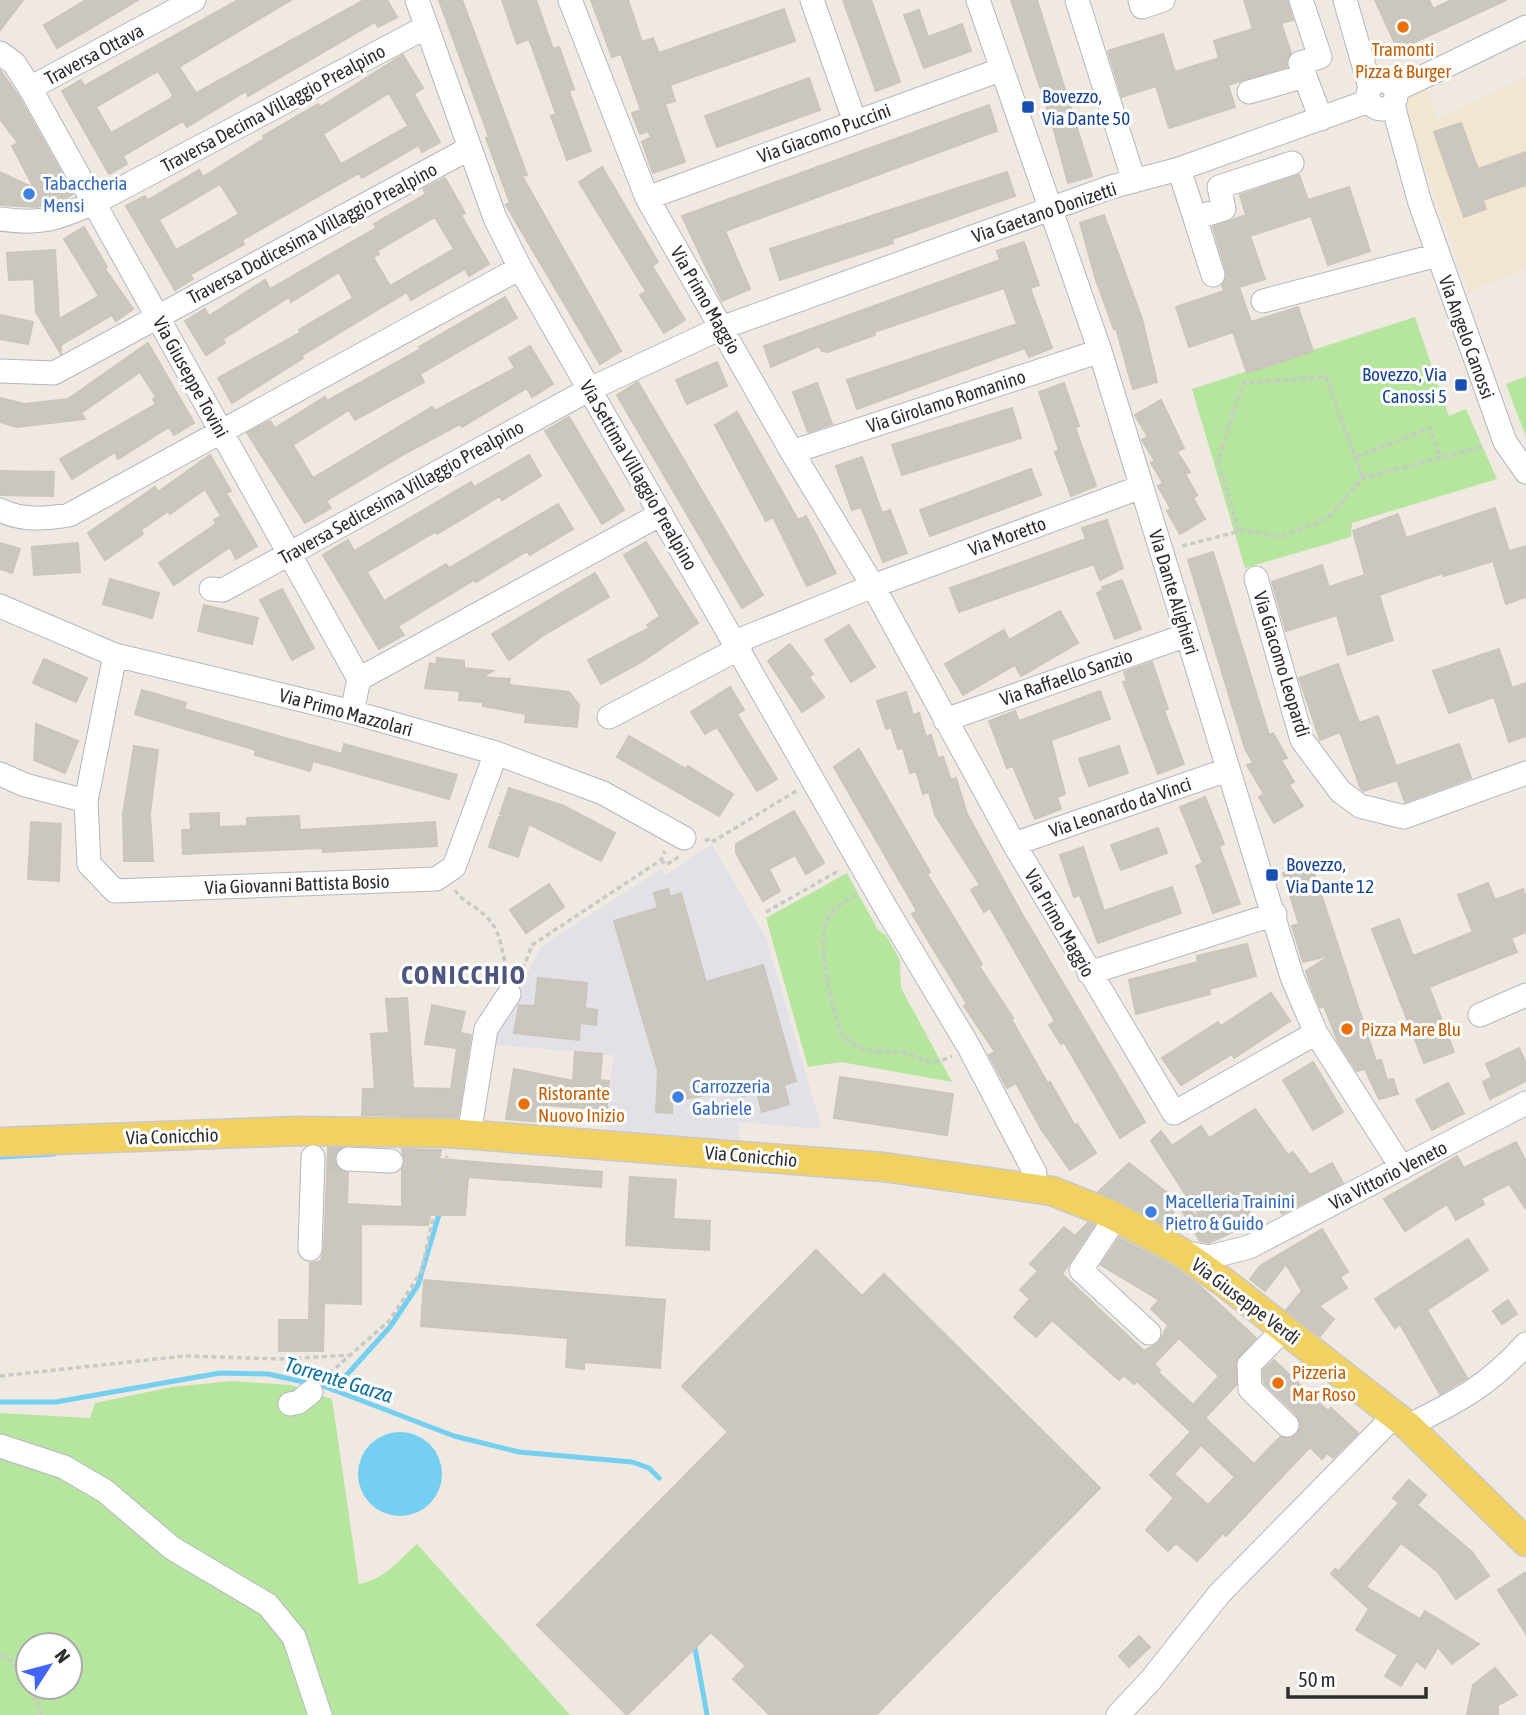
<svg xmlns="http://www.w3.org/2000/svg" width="1526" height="1715" viewBox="0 0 1526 1715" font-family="'Asap Condensed',sans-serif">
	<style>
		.industrial { fill: #e3e1e8 }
		.education { fill: #f0e6d1 }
		.green { fill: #b6e59e; fill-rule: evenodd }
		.water { fill: #75cff0 }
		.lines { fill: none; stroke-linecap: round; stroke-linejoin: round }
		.stream { stroke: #75cff0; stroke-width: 5 }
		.building { fill: #cbc7bf; stroke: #cbc5ba; stroke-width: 2; fill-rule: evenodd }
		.minor-tunnel { stroke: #c8c4bd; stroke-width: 23; stroke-dasharray: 23 11; stroke-linecap: butt }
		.minor-casing { stroke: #b4b7c1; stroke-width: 25 }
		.major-casing { stroke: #c9c9c9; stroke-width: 31 }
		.path { stroke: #c9c9c9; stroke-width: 3.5; stroke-dasharray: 5 3.5; stroke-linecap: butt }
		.minor { stroke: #fff; stroke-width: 23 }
		.major { stroke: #f2d163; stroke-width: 28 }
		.food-dot { fill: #e8710a; stroke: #fff; stroke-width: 2.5 }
		.transit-dot { fill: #1a4fb4; stroke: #fff; stroke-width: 2.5 }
		.shop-dot { fill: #3f7fe0; stroke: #fff; stroke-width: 2.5 }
		.labels { text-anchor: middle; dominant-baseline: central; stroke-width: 6; stroke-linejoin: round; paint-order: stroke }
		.food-label { font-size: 19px; fill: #c56008; stroke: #fff; text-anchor: start }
		.street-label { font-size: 19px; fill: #2e2e2e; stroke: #fff }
		.transit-label { font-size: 19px; fill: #164399; stroke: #fff; text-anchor: start }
		.shop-label { font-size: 19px; fill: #366cbe; stroke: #fff; text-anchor: start }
		.water-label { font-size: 21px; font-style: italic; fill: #0d6fa3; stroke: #fff }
		.district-label { font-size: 26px; font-weight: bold; letter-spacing: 2px; fill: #4d5680; stroke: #fff }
	</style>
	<rect width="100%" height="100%" fill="#efe9e1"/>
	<path class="industrial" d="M712 844 766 938 822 1129 738 1122 740 1140 607 1130 613 1055 487 1044 510 995 525 978 541 947 661 869 666 875Z"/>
	<path class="education" d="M1526 77V269L1469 292 1401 99 1427 90 1437 119Z"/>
	<path class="green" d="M1415 317 1449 416 1466 409 1497 479 1352 523 1351 537 1245 568 1192 389Z
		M1526 376V437L1506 384Z
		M847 873 878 930 886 935 900 960 901 988 952 1082 841 1062 808 1067 766 918Z
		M232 1381 291 1385 332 1399 359 1584C384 1580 399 1560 417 1544L570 1715H0V1413L90 1418 95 1403 172 1387ZM28 1645H70V1687H28Z"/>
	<path class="water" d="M358 1474a42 42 0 1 1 84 0a42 42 0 1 1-84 0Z"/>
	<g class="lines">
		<path class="stream" d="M0 1157 54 1154
			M333 1390 390 1327 418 1285 440 1211
			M0 1402H56L220 1373 268 1374 326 1387 454 1436 519 1452 632 1462 649 1468 659 1478
			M695 1648 707 1715"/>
	</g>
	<path class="building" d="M0 0H23L0 30Z
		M86 0H138L57 48 44 25Z
		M238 0H291L179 67 196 93 364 0H387L397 17 378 27 375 22 248 96 246 91 187 127 183 121 123 156 127 164 109 174 62 91 81 80 84 86ZM158 71 173 95 170 99 111 133 96 107Z
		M439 0H462L527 175 522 176 621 351 600 364 506 205 510 203 486 138 489 137Z
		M502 0H536L553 49 559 47 574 89 569 91 591 151 567 160 551 116 556 114 529 39 517 44Z
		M591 0H628L642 42 653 38 659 53 784 9 795 41 670 85 675 101 665 104 685 162 653 173 642 142 651 137 648 131 640 134 632 113 641 110 621 54 612 57Z
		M843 0H871L900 82 876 91Z
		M1011 0H1037L1092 176 1068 183 1053 126Z
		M1244 0H1287L1293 20 1281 23 1291 53 1287 67 1228 85 1235 107 1169 128 1156 86 1122 97 1108 51 1163 34 1175 72 1219 58 1214 41 1253 29Z
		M1375 0H1429L1433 9 1451 0H1506L1398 50Z
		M919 10 928 37 962 24 971 51 924 68 904 15Z
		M403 55 423 88 414 94 440 142 422 152 419 145 362 178 359 173 242 240 244 244 190 275 193 279 175 290 126 206 145 196 148 200 199 170 203 177 264 139 263 136 318 104 320 107ZM389 93 408 126 341 164 323 134ZM220 184 239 214 176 250 159 220Z
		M0 70 18 95 73 194 62 201 36 207 0 205V172L34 188 12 146 18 143 0 119Z
		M809 78 820 110 717 147 705 116Z
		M989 105 997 131 725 231 750 289 722 301 682 216Z
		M1461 123 1478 169 1526 152V185L1483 200 1486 209 1464 217 1434 132Z
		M602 167 658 262 652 266 685 320 664 333 640 295 646 291 579 182Z
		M1007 172 1015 196 892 239 893 243 780 280 770 249Z
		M1299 175 1308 200 1349 187 1370 251 1328 265 1311 216 1250 236 1265 279 1239 287 1251 322 1298 307 1313 351 1247 373 1233 332 1189 347 1176 307 1224 291 1222 286 1226 271 1213 227 1246 215 1240 195Z
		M445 178 465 213 461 215 489 264 469 276 465 269 411 300 407 292 301 356 303 358 232 403 218 378 300 333 299 330 353 298 339 272 291 302 289 297 223 339 225 343 206 355 185 321 205 309 209 316 265 280 270 289 376 228 374 224 426 194 423 189ZM435 217 454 249 390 286 373 257 379 254 377 251Z
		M1104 215 1142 319 1157 382 1133 389 1116 328 1114 329 1096 280 1080 223Z
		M84 227 107 267 105 269 133 309 116 321 112 315 61 345V354L36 312 34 279 9 280 7 253 55 250 59 319 99 296 64 239Z
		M1024 242 1039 285 1030 288 1052 348 1029 357 1025 348 857 409 847 380 1017 324 1004 288 874 332 875 335 828 352 822 351 819 346 771 367 764 346 1000 260 997 251Z
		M505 297 517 318 420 374 424 382 355 420 349 410 293 445 313 478 432 407 435 411 515 368 509 358 530 346 553 384 532 397 527 388 462 427 460 424 404 454 326 501 331 508 305 523 247 433 270 421 275 428 325 397 327 401 421 349 419 347Z
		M0 315 33 322 28 344 0 339Z
		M148 343 194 423 174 435 169 427 118 459 115 452 72 479 60 459 156 404 153 399 156 397 140 372 81 413 85 419 17 427 0 422V398L25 404 68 399Z
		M717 362 727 386 687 404 676 380Z
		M638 382 763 595 742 608 617 395Z
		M817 383 832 424 808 432 793 392Z
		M1064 383 1079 426 1075 427 1096 486 1071 496 1055 452 1059 450 1039 392Z
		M1161 400 1184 448 1177 452 1190 472 1185 474 1197 495 1193 498 1205 519 1180 534 1167 511 1171 509 1158 486 1163 483 1151 463 1155 461 1142 440 1148 437 1135 415Z
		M1012 408 1021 438 902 475 892 445Z
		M737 412 798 520 806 516 836 573 807 586 773 517 766 521 715 425Z
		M569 417 624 510 602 524 545 431Z
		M210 455 231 491 226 493 257 546 236 559 230 547 174 585 159 563 216 524 214 520 221 516 205 489 170 514 168 511 141 530 143 534 105 560 88 533 155 487 158 492Z
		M529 455 541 476 502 500 500 496 437 534 435 532 367 572 384 601 446 564 449 568 558 504 573 529 530 555 527 551 476 582 474 580 398 626 404 635 379 649 323 555 348 540 354 551 471 482 474 487Z
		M862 457 882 513 890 510 907 553 883 562 861 507 852 510 836 466Z
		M1031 469 1041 495 930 536 920 510Z
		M0 471 54 472 53 496 0 495Z
		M1495 508 1509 551 1526 546V597L1506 604 1493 561 1444 576 1443 573 1379 595 1393 640 1348 655 1337 615 1286 631 1272 582 1322 565 1329 587 1365 575 1353 531 1398 514 1406 538Z
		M1107 520 1123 568 1100 580 1094 564 959 612 950 588 1086 539 1082 528Z
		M646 542 698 623 643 661 601 684 588 660 649 628 647 625 660 616 624 555Z
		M0 543 20 549 12 573 0 569Z
		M78 543 80 572 34 575 32 547Z
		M1213 552 1269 735 1273 733 1287 758 1281 760 1294 782 1289 785 1303 806 1274 823 1259 797 1264 794 1247 765 1253 763 1245 748 1188 560Z
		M595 573 609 597 544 635 509 660 492 634Z
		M110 579 159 593 152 618 103 604Z
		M1122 580 1141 629 1115 639 1097 593 1103 590 1102 587Z
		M282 589 314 648 292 660 260 600Z
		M204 605 258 618 252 644 198 631Z
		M1060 611 1078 643 1021 676 1015 665 963 695 945 664 1004 630 1009 640Z
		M849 625 875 667 851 682 825 640Z
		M790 644 813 674 809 677 824 697 802 712 768 661Z
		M1499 649 1512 688 1526 683V736L1509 742 1494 697 1449 713 1433 671Z
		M437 658 464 661V668L493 671 483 677 510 679 509 685 569 692 579 705 577 727 525 722 526 714 483 706V702L459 700 460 691 425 688 430 663 436 665Z
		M44 659 87 678 76 702 33 683Z
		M1152 662 1168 709 1164 710 1184 764 1158 774 1123 682 1127 681 1124 672Z
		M1338 664 1359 723 1378 716 1396 766 1459 744 1471 778 1405 802 1397 780 1364 791 1361 789 1340 732 1320 740 1299 678Z
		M730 687 744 710 737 714 777 779 757 791 717 727 705 734 691 712Z
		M142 690 186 703 184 709 342 754 344 744 457 775 449 799 313 761 310 771 255 755 256 750 135 714Z
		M1100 691 1110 719 1051 740 1065 794 1057 797 1061 809 1035 819 1013 766 1007 768 989 721 1015 711 1019 721Z
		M906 692 913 715 919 713 926 737 931 735 938 758 943 757 951 780 956 778 967 814 1022 914 1145 1122 1120 1138 1064 1042 1061 1044 1049 1025 1055 1021 990 908 984 912 971 890 980 885 935 815 929 792 923 794 916 771 910 773 903 748 898 749 891 727 886 729 877 701Z
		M36 724 78 741 65 773 34 760Z
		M629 736 686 769 688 766 733 794 719 816 617 757Z
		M134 746 158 750 150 814 153 861H124L123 814Z
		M1119 746 1128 773 1089 786 1079 759Z
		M859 749 930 872 927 874 982 964 979 966 1013 1018 1011 1019 1048 1084 1050 1082 1075 1126 1077 1124 1096 1153 1070 1170 1041 1129 1016 1083 1007 1088 989 1055 995 1052 964 1006 967 1004 912 914 917 911 834 767Z
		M509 788 564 806 615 833 601 861 529 824 518 857 489 847 499 817 507 816 500 814Z
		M1205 797 1224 844 1219 846 1240 904 1213 913 1196 866 1203 863 1180 807Z
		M794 811 824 863 806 874 795 855 769 869 780 891 763 901 736 853V844Z
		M219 813V827L247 826V818L299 816 300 830 435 822 437 846 323 852V848L183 854 182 830H191L190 814Z
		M31 822 61 824 59 881 28 879Z
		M1158 828 1167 853 1121 870 1111 845Z
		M1083 847 1104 911 1172 887 1181 913 1098 943 1080 895 1074 897 1060 855Z
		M1311 864 1376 1061 1381 1060 1387 1080 1393 1079 1398 1094 1379 1099 1365 1069 1357 1071 1338 1042 1324 1006 1320 1007 1309 980 1306 971 1331 955 1303 962 1292 926 1299 924 1283 873Z
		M1488 883 1495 900 1523 889 1526 897V932L1511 938 1517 952 1429 987 1454 1052 1424 1063 1372 929 1399 919 1413 956 1473 932 1458 895Z
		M549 884 564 907 526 933 510 910Z
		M668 889 670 897 681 893 706 982 763 965 796 1081 784 1085 789 1104 762 1112 757 1092 743 1096 741 1089 672 1101V1113L656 1112 658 1071 614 921 658 908 654 893Z
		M1247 944 1256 976 1209 989 1210 994 1136 1014 1129 980 1198 962 1197 956Z
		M538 978 587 983 585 1008 597 1010 596 1025 580 1023 579 1040 514 1033 519 1005 535 1006Z
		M1271 993 1290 1021 1234 1058 1232 1054 1181 1085 1162 1058 1218 1022 1221 1026Z
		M407 998 413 1088 451 1089 457 1048 425 1044 432 1005 465 1012 460 1033 471 1035 458 1117 362 1115 363 1089H375L371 1034 389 1033 386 999Z
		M1519 1048 1526 1063V1081L1490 1099 1483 1082 1492 1077 1486 1064Z
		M575 1052 602 1054 600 1080 609 1081 607 1110 546 1105 543 1122 506 1119 514 1069 573 1081Z
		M1313 1062 1343 1112 1313 1130 1283 1080Z
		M840 1077 953 1094 947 1135 834 1118Z
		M1448 1083 1464 1113 1432 1130 1416 1100Z
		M1255 1109 1288 1155 1293 1152 1310 1175 1332 1163 1343 1183 1282 1214 1276 1202 1262 1210 1256 1201 1239 1229 1209 1243 1200 1241 1178 1204 1166 1225 1098 1192 1129 1163 1202 1220 1151 1141 1161 1131 1172 1146 1201 1126 1209 1138Z
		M1516 1142 1526 1162V1209L1509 1184 1481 1198 1484 1204 1456 1220 1447 1204 1405 1231 1384 1199 1457 1156 1464 1168Z
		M328 1148H340L334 1159 340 1170 348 1173 347 1204 402 1207V1169L405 1161 402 1149 441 1150 439 1159 602 1172 601 1187 468 1177 465 1215H430L428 1225 361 1224V1304L324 1303 323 1351H279V1320H309L310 1263 321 1261 324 1249Z
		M630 1177 676 1180 673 1219 710 1221 709 1250 626 1245Z
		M1088 1223 1094 1225 1062 1274 1144 1351 1159 1343 1168 1325 1151 1309 1159 1300 1101 1265 1119 1238 1172 1266 1200 1286 1256 1338 1236 1360V1385L1205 1418 1254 1464 1280 1437 1291 1438 1301 1428 1297 1415 1264 1383 1263 1370 1274 1360 1328 1411 1331 1408 1358 1433 1333 1458 1327 1453 1322 1459 1310 1447 1226 1536 1223 1533 1197 1561 1176 1543 1168 1551 1146 1530 1174 1498 1150 1475 1191 1432 1137 1381 1134 1384 1124 1375 1119 1380 1052 1320 1036 1337 1014 1317 1030 1299 1020 1290 1038 1271 1030 1264 1064 1227 1075 1236ZM1179 1338 1219 1376 1193 1405 1158 1372 1160 1370 1154 1364ZM1201 1445 1235 1477 1208 1505 1174 1474Z
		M1322 1229 1348 1272 1340 1277 1347 1288 1319 1306 1334 1319 1320 1336 1286 1310 1302 1291 1286 1264 1265 1291 1250 1279 1260 1266Z
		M1468 1239 1488 1270 1427 1310 1467 1378 1440 1394 1400 1324 1395 1328 1375 1299Z
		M816 1250 862 1296 884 1274 1100 1488 876 1715H770L733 1679 746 1666 711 1632 627 1715 537 1625 728 1432 682 1386Z
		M424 1280 665 1300 660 1368 584 1362V1369L566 1367 568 1338 421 1326Z
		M1508 1300 1517 1314 1502 1324 1493 1311Z
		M1409 1480 1426 1495 1417 1505 1472 1552 1489 1576 1456 1599 1438 1572 1401 1543 1366 1587 1420 1619 1425 1611 1479 1644 1452 1664 1438 1647 1425 1668 1416 1661 1401 1686 1385 1676 1398 1655 1356 1630 1369 1609 1331 1574 1335 1569 1339 1571 1399 1503 1393 1498Z
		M1526 1572V1634L1498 1590Z
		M1139 1636 1150 1647 1129 1667 1119 1656Z
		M1495 1668 1517 1695 1498 1705V1715H1467L1473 1685Z"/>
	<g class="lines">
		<path class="minor-tunnel" d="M328 1158 348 1159"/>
		<g class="minor-casing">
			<path id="minor" d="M417 0 495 218 520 268 887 910 969 1047 1035 1173
				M570 0 647 198 792 452 873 586 1014 844 1174 1113 1316 1033
				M812 0 855 122
				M978 0 1100 351 1292 977 1316 1033 1402 1168
				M1077 0 1134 181
				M1140 0 1142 7 1163 0
				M1301 0 1320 57 1300 63 1321 119
				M1345 0 1370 87
				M0 53 14 63 30 88 359 679 352 712
				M1368 95a14 14 0 1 1 28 0a14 14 0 1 1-28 0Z
				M30 88 194 0
				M1396 90 1526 27
				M1249 92 1305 76
				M1393 105 1420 203 1505 442 1526 472
				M1179 169 1195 218 1224 209 1219 187 1292 163
				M647 198 1000 70
				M1195 218 1213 275
				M0 219C41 225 56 219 94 203L426 27
				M1263 301 1438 255
				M0 371 54 373 470 148
				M792 452 1100 351
				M0 510C23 521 44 519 69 515L520 268
				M1256 578 1302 740 1340 791 1360 806 1404 817 1526 773
				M211 589 223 590 590 389 721 328 1111 187 1179 169 1369 101
				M0 606 115 655 352 712 496 753 603 793 684 838
				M115 655 86 801 89 864 115 891 436 879 454 867 496 753
				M359 679 661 514
				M609 717 738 649 745 638 873 586 1141 487
				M945 720 1187 635
				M0 774 25 785 86 801
				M1014 844 1227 770
				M1089 973 1275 914
				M1480 1015 1526 995
				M469 1135 486 1029 509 994
				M348 1159 391 1161
				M1116 1217 1081 1270 1149 1333
				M310 1249 313 1157
				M1181 1252 1210 1257 1249 1247 1526 1103
				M1284 1329 1249 1365 1250 1389 1287 1425
				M290 1404 299 1402 311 1392
				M1408 1426C1458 1401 1487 1387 1526 1344
				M0 1446 64 1467 105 1491 172 1548 268 1605 294 1637 320 1715
				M1118 1715 1150 1681 1220 1593 1395 1415"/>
		</g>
		<g class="major-casing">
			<path id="major" d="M0 1142 298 1131 449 1133 883 1167 1052 1191 1110 1214 1181 1252 1225 1283 1408 1426 1526 1542"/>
		</g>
		<path class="path" d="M1356 457 1430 428 1440 457
			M1239 531 1218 461 1243 383 1326 377 1363 478
			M1182 546 1244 530 1280 537 1328 518 1363 478 1485 446
			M705 841 711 838 714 841 796 791
			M661 860 666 865 680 856
			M455 890C463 904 485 908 496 930 503 944 502 960 510 974
			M856 895C846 901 833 908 827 920 816 944 833 1009 841 1034 863 1055 872 1050 899 1052 923 1055 924 1070 952 1056
			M766 912 840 870
			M520 977 532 945 661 860 665 851
			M0 1376 185 1356 281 1359 353 1355
			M323 1379 389 1321 421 1272 447 1156
			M0 1655 12 1661 28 1685
			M29 1687 42 1715"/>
		<use href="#minor" class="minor"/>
		<use href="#major" class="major"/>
	</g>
	<g class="food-dot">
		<circle cx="1403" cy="27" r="7"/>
		<circle cx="1347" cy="1029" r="7"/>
		<circle cx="524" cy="1104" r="7"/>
		<circle cx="1278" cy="1383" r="7"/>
	</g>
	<g class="transit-dot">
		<rect x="1021" y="100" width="14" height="14" rx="3.5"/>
		<rect x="1454" y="378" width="14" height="14" rx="3.5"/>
		<rect x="1265" y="868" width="14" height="14" rx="3.5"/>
	</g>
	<g class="shop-dot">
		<circle cx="29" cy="194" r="7"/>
		<circle cx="678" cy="1097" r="7"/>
		<circle cx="1151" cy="1212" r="7"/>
	</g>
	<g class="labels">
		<g class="food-label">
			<text x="1403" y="49" text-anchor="middle">Tramonti<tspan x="1403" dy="22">Pizza &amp; Burger</tspan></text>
			<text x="1361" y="1029">Pizza Mare Blu</text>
			<text x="538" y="1093">Ristorante<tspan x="538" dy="22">Nuovo Inizio</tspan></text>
			<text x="1292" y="1372">Pizzeria<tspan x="1292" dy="22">Mar Roso</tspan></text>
		</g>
		<g class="street-label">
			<text transform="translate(94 54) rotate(-28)">Traversa Ottava</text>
			<text transform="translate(273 108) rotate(-28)">Traversa Decima Villaggio Prealpino</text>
			<text transform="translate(824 133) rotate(-20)">Via Giacomo Puccini</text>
			<text transform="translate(1044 212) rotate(-19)">Via Gaetano Donizetti</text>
			<text transform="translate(312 233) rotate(-28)">Traversa Dodicesima Villaggio Prealpino</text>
			<text transform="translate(706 300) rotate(60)">Via Primo Maggio</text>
			<text transform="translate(1467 337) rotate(70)">Via Angelo Canossi</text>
			<text transform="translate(191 377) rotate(61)">Via Giuseppe Tovini</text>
			<text transform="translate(946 401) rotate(-18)">Via Girolamo Romanino</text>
			<text transform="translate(639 475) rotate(60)">Via Settima Villaggio Prealpino</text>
			<text transform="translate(401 492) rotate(-29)">Traversa Sedicesima Villaggio Prealpino</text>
			<text transform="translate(1007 536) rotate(-20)">Via Moretto</text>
			<text transform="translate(1174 592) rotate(73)">Via Dante Alighieri</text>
			<text transform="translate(1282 664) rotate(73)">Via Giacomo Leopardi</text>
			<text transform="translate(1066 677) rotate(-19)">Via Raffaello Sanzio</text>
			<text transform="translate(346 712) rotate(15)">Via Primo Mazzolari</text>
			<text transform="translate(1120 807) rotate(-19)">Via Leonardo da Vinci</text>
			<text transform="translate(297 884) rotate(-2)">Via Giovanni Battista Bosio</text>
			<text transform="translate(1060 923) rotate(60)">Via Primo Maggio</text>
			<text transform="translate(172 1136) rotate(-2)">Via Conicchio</text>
			<text transform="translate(751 1156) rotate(5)">Via Conicchio</text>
			<text transform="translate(1388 1175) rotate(-27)">Via Vittorio Veneto</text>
			<text transform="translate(1246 1301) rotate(37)">Via Giuseppe Verdi</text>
		</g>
		<g class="transit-label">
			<text x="1042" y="96">Bovezzo,<tspan x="1042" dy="22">Via Dante 50</tspan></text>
			<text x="1447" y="374" text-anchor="end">Bovezzo, Via<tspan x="1447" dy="22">Canossi 5</tspan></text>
			<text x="1286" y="864">Bovezzo,<tspan x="1286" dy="22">Via Dante 12</tspan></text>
		</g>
		<g class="shop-label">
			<text x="43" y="183">Tabaccheria<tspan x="43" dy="22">Mensi</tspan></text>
			<text x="692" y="1086">Carrozzeria<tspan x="692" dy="22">Gabriele</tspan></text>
			<text x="1165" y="1201">Macelleria Trainini<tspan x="1165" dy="22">Pietro &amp; Guido</tspan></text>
		</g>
		<g class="water-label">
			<text transform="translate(339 1379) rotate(17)">Torrente Garza</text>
		</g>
		<g class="district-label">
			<text x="464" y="975">CONICCHIO</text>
		</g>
	</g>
	<g transform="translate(49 1666) rotate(54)"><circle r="33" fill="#ffffff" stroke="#ababab" stroke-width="2"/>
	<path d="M0-5L12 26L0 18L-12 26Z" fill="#4264fb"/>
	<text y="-10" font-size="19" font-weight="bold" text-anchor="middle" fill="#2e2e2e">N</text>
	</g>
	<path d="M1288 1687v10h138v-10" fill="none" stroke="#2e2e2e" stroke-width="3.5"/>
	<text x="1298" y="1687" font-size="21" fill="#2e2e2e" stroke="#ffffff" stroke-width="5" paint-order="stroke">50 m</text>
</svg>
